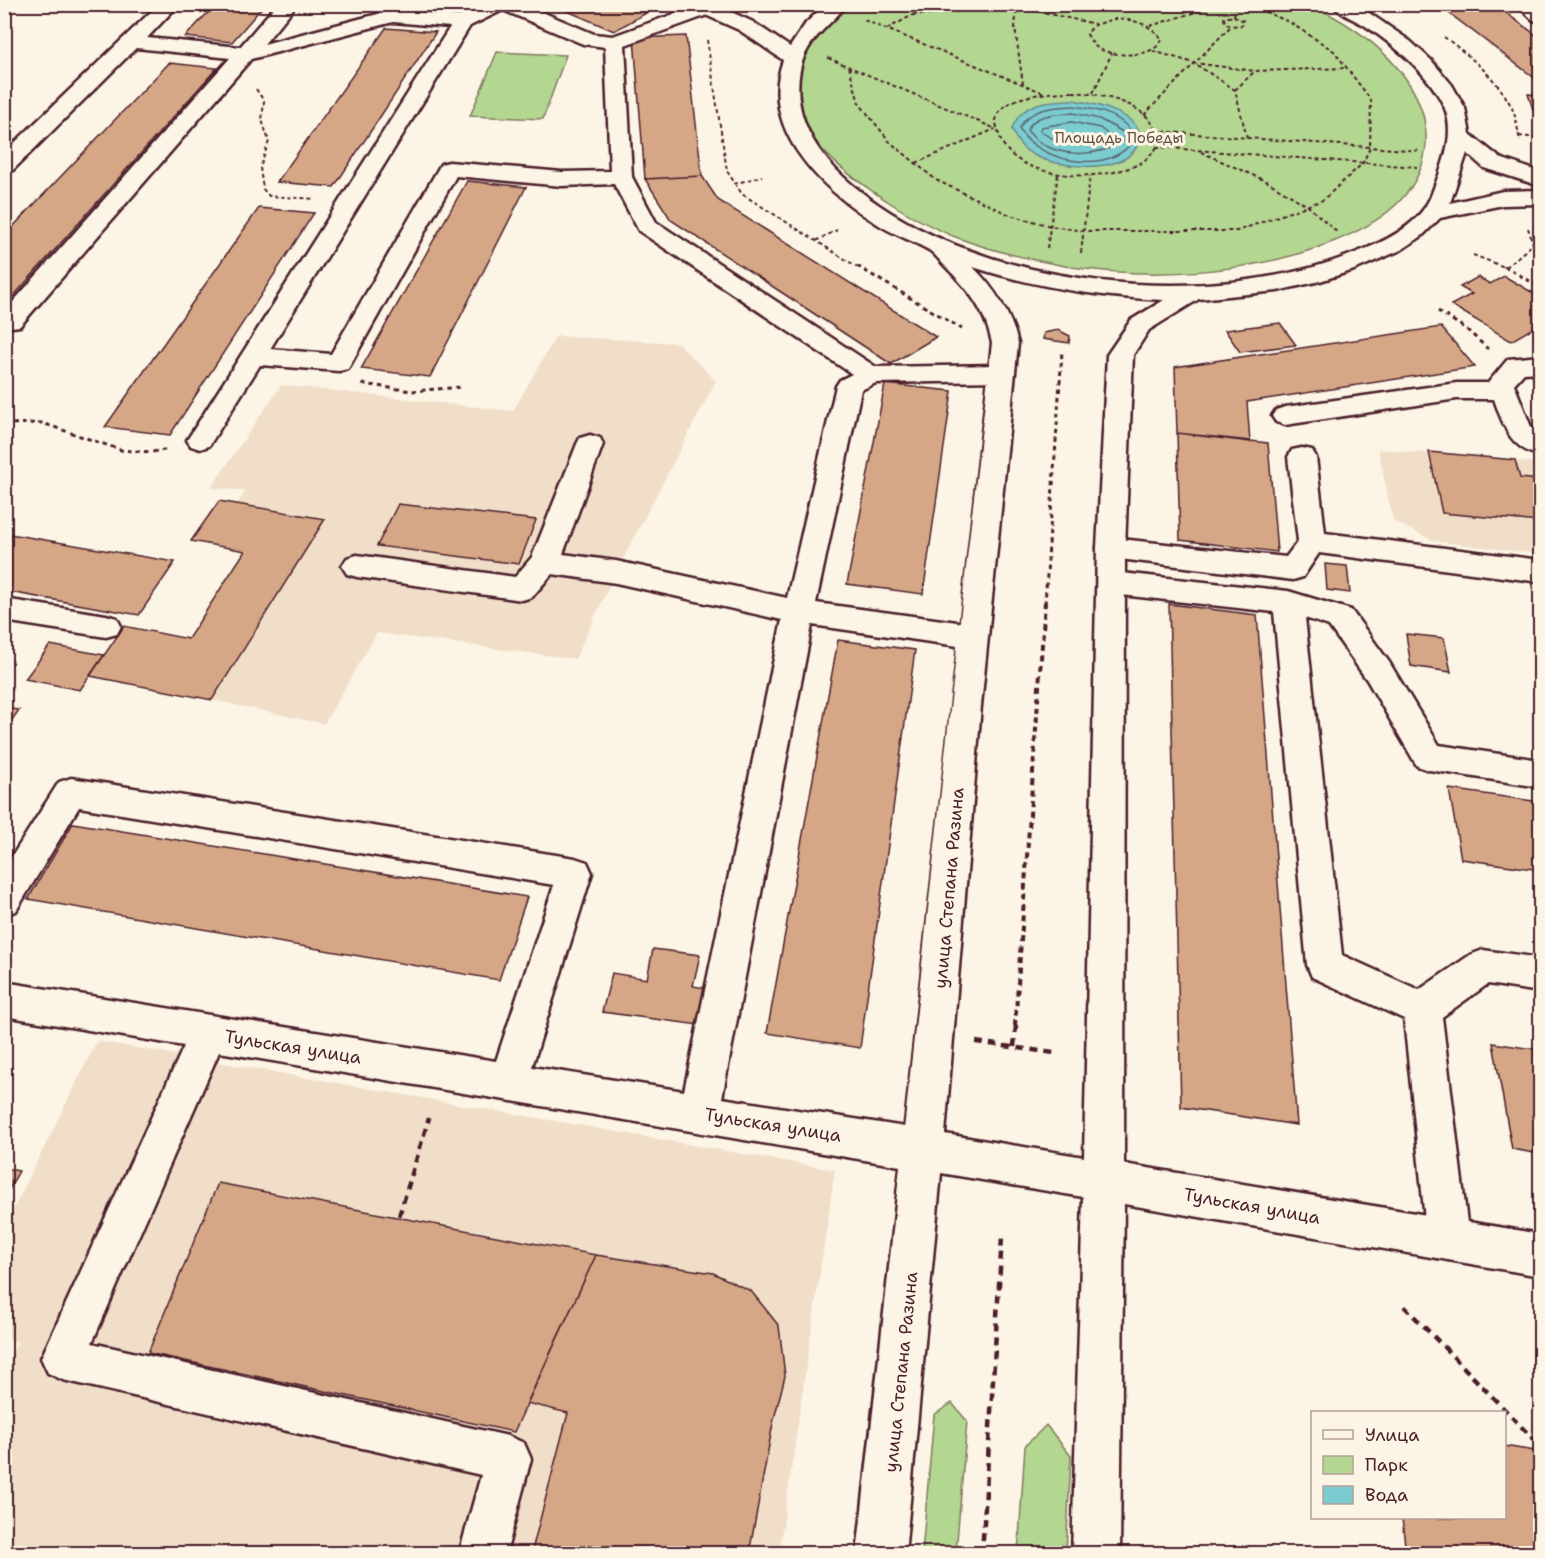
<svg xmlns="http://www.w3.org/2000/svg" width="1545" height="1558" viewBox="0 0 1545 1558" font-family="'Shantell Sans',sans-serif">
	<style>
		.built { fill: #f0dec9 }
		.green { fill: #b3d690; stroke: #7e7a5e; stroke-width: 1.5 }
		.water { fill: #7accd0; stroke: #67878e; stroke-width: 1.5 }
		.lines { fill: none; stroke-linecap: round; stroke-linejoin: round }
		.shore { stroke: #5d646d; stroke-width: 1.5 }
		.building { fill: #d5a787; stroke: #4a1f2b; stroke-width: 1.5 }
		.minor-casing { stroke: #4a1f2b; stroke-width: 5 }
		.major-casing { stroke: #4a1f2b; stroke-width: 5 }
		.path-far3 { stroke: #4a1f2b; stroke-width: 2; stroke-dasharray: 4 3; stroke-linecap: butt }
		.path-far2 { stroke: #4a1f2b; stroke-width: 3; stroke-dasharray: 4.5 4; stroke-linecap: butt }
		.path-far1 { stroke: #4a1f2b; stroke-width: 4; stroke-dasharray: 6 4.5; stroke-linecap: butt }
		.path { stroke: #4a1f2b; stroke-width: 4.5; stroke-dasharray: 8 6; stroke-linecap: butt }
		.minor { fill: #fcf5e5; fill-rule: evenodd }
		.major { fill: #fcf5e5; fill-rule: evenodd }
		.labels { text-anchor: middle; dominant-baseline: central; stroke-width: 6; stroke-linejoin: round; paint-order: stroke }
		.far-park-label { font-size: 15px; fill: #644d44; stroke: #fcf5e5 }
		.street-label { font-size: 18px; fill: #4a1f2b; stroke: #fcf5e5 }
	</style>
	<rect width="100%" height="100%" fill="#fcf5e5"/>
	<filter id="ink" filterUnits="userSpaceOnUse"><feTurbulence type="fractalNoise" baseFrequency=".0167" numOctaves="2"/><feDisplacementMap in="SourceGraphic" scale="12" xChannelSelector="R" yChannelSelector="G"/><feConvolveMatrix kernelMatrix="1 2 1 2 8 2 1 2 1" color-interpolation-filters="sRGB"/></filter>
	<g filter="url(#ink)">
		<path class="built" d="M556 336 678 343 716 381 616 572 575 659 377 633 324 724 212 700 324 520 237 504 246 491 211 488 281 385 513 411Z
			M1378 449 1540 463V554L1434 541 1393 521Z
			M97 1041 835 1170 779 1553H5L4 1370 18 1342 5 1339V1226Z"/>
		<path class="green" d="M849 4 1311 5C1363 29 1429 78 1426 143 1423 195 1378 224 1335 241 1255 274 1150 280 1065 266 1027 259 988 250 953 236 911 219 832 171 809 132 797 112 794 88 801 66 810 41 826 19 849 4Z
			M497 52 566 55 543 119 470 116Z
			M952 1403 967 1421 956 1553H922L934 1415Z
			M1046 1425 1071 1456 1066 1553H1018L1025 1446Z"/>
		<path class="water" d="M1073 100C1091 103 1156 116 1136 148 1120 175 1055 168 1032 154 1021 148 1016 140 1012 129 1022 101 1047 101 1073 100Z"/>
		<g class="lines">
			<path class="shore" d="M1073 106C1094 109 1118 113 1131 131L1130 145C1103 175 1038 161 1019 129 1029 108 1052 107 1073 106Z
				M1073 113 1099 119 1123 132 1124 141C1095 159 1049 159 1027 130 1035 113 1057 114 1073 113Z
				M1072 122 1100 128 1112 138C1089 149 1060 146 1040 131L1041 127Z"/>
		</g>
		<path class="building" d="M216 4H265L232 42 185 37Z
			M551 4H625L646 13 614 31Z
			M1437 4H1494L1540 38V82Z
			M386 28 436 32 334 187 277 182Z
			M686 36 702 176 645 179 634 38Z
			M169 63 217 68 10 300 4 299V236Z
			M1528 94 1540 95V131Z
			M702 176 718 200 936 337 891 364 671 220 645 179Z
			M467 181 526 187 430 377 361 369Z
			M259 208 314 213 170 435 105 427Z
			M1504 276 1540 297V324L1511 341 1451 305 1472 294 1460 287 1478 277 1490 284Z
			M1280 323 1296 345 1240 352 1225 330Z
			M1441 327 1475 367 1247 402 1250 442 1177 433 1175 367Z
			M1058 330 1070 336 1069 343 1043 339 1044 333Z
			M1532 375 1540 376V405Z
			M885 384 952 391 923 594 847 584Z
			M1177 433 1268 443 1277 552 1180 540Z
			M1429 452 1515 460 1520 478 1540 480V522L1442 513Z
			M219 501 325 519 212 700 90 676 124 626 188 639 245 551 191 541Z
			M398 504 536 520 519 564 377 546Z
			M4 533 175 562 139 615 4 591Z
			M1325 564 1347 566 1350 593 1327 590Z
			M1169 604 1257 615 1297 1125 1181 1107Z
			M1406 634 1444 638 1451 672 1411 666Z
			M838 640 915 650 860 1048 767 1033Z
			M50 645 104 655 80 690 25 679Z
			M4 708 19 710 4 731Z
			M1449 789 1540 802V870L1461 859Z
			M73 823 527 897 499 980 28 899Z
			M653 949 700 955 693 986 706 988 699 1025 602 1012 612 973 647 979Z
			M1493 1043 1540 1050V1154L1512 1149Z
			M4 1168 19 1171 4 1198Z
			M218 1183 596 1255 514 1432 148 1353Z
			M596 1255 713 1273 751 1291 779 1326 785 1376 773 1423 749 1554H531L568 1413 527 1403Z
			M1504 1446 1535 1451 1540 1484V1554H1406L1402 1518H1504Z"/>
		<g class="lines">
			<g class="minor-casing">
				<path id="minor" d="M159 4H179L147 38 240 47 277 4H297L264 44 393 10 460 16 484 4H523L594 34 613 36 699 5H713L715 9 713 13 625 45 632 177 656 222 876 367 1000 365 1009 367 1013 373 1009 379 1000 381 876 383 861 390 816 603 972 624 983 628 987 636 983 644 972 648 812 625 722 1098 924 1130 938 1136 944 1150 938 1164 924 1170 219 1052 92 1343 508 1436 524 1443 531 1459 506 1554H459L481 1475 63 1380 48 1373 41 1358 48 1343 184 1046 4 1016V982L496 1061 554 885 79 807 16 911 4 915V869L59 782 71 778 575 858 587 862 592 873 532 1067 684 1091 782 620 616 583 552 574 532 597 522 600 357 577 347 574 342 566 347 558 357 555 515 577 532 557 577 444 580 438 590 435 600 438 603 444 563 554 616 561 787 598 836 386 840 380 852 374 639 231 614 184 562 186 456 176 348 369 339 371 260 365 209 446 200 449 191 446 187 440 191 434 450 27 393 22 251 59 20 326 4 328V312L230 58 136 48 12 171 4 172V153ZM503 10 583 44 605 47 610 171 562 172 449 162 441 164 331 354 270 349 470 26Z
					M1516 4H1537L1540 7V22L1533 20Z
					M1540 356V372L1524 373 1514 384 1531 427 1540 434V456C1509 447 1504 427 1494 399H1457L1285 425 1276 422 1272 416 1276 410 1285 407 1457 383H1488L1508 359Z
					M1302 448 1312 450 1316 457 1325 533 1540 560V582L1319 553 1303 577 1293 580 1111 558 1101 555 1097 548 1101 541 1111 538 1286 557 1298 541 1288 457 1292 450Z
					M1112 572 1288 591 1351 610 1389 662 1439 745 1540 760V787L1429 770 1417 766 1367 680 1329 626 1305 618 1342 955 1419 990 1470 955 1483 950 1540 958V992L1488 984 1442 1017 1469 1239 1463 1254 1448 1260 1433 1254 1427 1239 1404 1019 1312 977 1307 965 1274 612 1112 594 1102 591 1097 583 1102 575Z
					M4 599 106 615 117 618 121 626 117 634 106 637 4 621Z"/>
			</g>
			<g class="major-casing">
				<path id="major" d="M688 4H714L753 22 790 47 806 23 826 4H847C829 28 807 37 800 70 791 118 819 158 855 187 978 289 1209 312 1355 253 1379 244 1408 231 1423 210 1431 200 1434 186 1439 175 1447 152 1454 129 1444 106 1428 72 1394 45 1364 25 1353 19 1340 14 1332 4H1356L1410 41 1431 60 1452 85 1465 108 1470 134 1500 158 1540 172V186L1484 168 1467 153 1450 203 1503 191 1540 190V204L1503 205 1440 218 1422 236 1401 250 1354 270 1320 281 1277 291 1199 299 1149 330 1133 355 1125 548 1124 1164 1540 1234V1276L1124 1204 1120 1554H1072L1083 1197 941 1173 905 1554H857C903 1150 944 746 992 343 985 310 969 290 945 266 940 261 935 254 929 250 912 240 892 234 876 223 823 190 758 130 783 60L739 30 690 8ZM973 267C1035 287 1099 297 1164 300L1131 320 1107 355 1097 548 1084 1157 945 1134 981 706 1018 343C1010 312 995 289 973 267Z"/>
			</g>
			<path class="path-far3" d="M1017 4 1015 28 1023 84
				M913 15 1018 7 1095 24
				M1234 16 1236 4
				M1234 16 1244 21 1242 25 1231 26 1225 23 1224 18Z
				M1113 19C1133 19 1149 23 1162 39 1156 59 1109 58 1095 46 1092 43 1089 38 1087 34L1093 26Z
				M864 20 1044 93
				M1150 26 1222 4
				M887 29 933 4
				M1444 37C1469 55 1503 83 1514 113 1517 122 1518 132 1520 141
				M707 40 727 171 742 194 859 268
				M1153 51 1194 63 1255 71 1346 68
				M828 58 996 129
				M1197 65 1235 90 1247 138
				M849 67 859 103 890 142 936 180 1010 215 1051 226 1084 231H1237L1323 200 1363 163 1370 147 1371 100 1334 51 1289 22 1247 4
				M256 89 264 101 262 120 269 141 260 168 263 189 269 196 315 199
				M1235 90 1254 72
				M1073 92C1098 94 1146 102 1155 130 1157 136 1156 144 1156 149 1151 154 1145 161 1139 164 1106 179 1054 180 1022 162 1011 156 1002 146 999 135 998 131 996 125 996 121 998 94 1054 92 1073 92Z
				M1093 93 1112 53
				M1144 115 1231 26
				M1156 131 1421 151
				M1519 136 1540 138
				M1156 147 1417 167
				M1201 152 1268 182 1308 206 1338 233
				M916 163 995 129
				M734 184 762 176
				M1528 228 1533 244
				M816 241 837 230
				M1047 248 1058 174
				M1081 253 1090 176
				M1473 255 1507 268
				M1506 267 1533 244 1540 261"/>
			<path class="path-far2" d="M857 266 962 329
				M1504 266 1540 287
				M1438 311 1466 329 1488 349
				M362 384 412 391 462 387
				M4 424 42 423 121 450 152 452 169 449
				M1045 604 1062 352"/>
			<path class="path-far1" d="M1015 1026 1045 602"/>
			<path class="path" d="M976 1042 1054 1053
				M1014 1047 1016 1025
				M399 1216 429 1118
				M1404 1306 1540 1446
				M982 1554 1002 1237"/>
			<use href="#minor" class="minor"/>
			<use href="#major" class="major"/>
		</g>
	</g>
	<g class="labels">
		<g class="far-park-label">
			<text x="1119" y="138">Площадь Победы</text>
		</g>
		<g class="street-label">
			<text transform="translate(949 888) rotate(-85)">улица Степана Разина</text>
			<text transform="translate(293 1047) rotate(9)">Тульская улица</text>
			<text transform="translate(773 1125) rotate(9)">Тульская улица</text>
			<text transform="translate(1252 1206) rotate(10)">Тульская улица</text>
			<text transform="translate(901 1372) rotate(-84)">улица Степана Разина</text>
		</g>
	</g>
	<rect width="1545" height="1558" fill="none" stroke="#fcf5e5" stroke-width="24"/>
	<rect x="12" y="12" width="1521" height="1534" fill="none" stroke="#4a1f2b" stroke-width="2" filter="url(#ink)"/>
	<rect x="1311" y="1411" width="195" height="108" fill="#fcf5e5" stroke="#b59f9b" stroke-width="1.5"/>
	<rect x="1323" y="1430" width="30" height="9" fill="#fcf5e5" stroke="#b59f9b" stroke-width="1.5"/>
	<text x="1365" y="1441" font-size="18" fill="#4a1f2b">Улица</text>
	<rect x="1323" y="1456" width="30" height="18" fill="#b3d690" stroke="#b59f9b" stroke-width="1.5"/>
	<text x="1365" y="1471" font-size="18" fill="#4a1f2b">Парк</text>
	<rect x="1323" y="1486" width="30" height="18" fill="#7accd0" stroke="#b59f9b" stroke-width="1.5"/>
	<text x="1365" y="1501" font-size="18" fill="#4a1f2b">Вода</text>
</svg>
